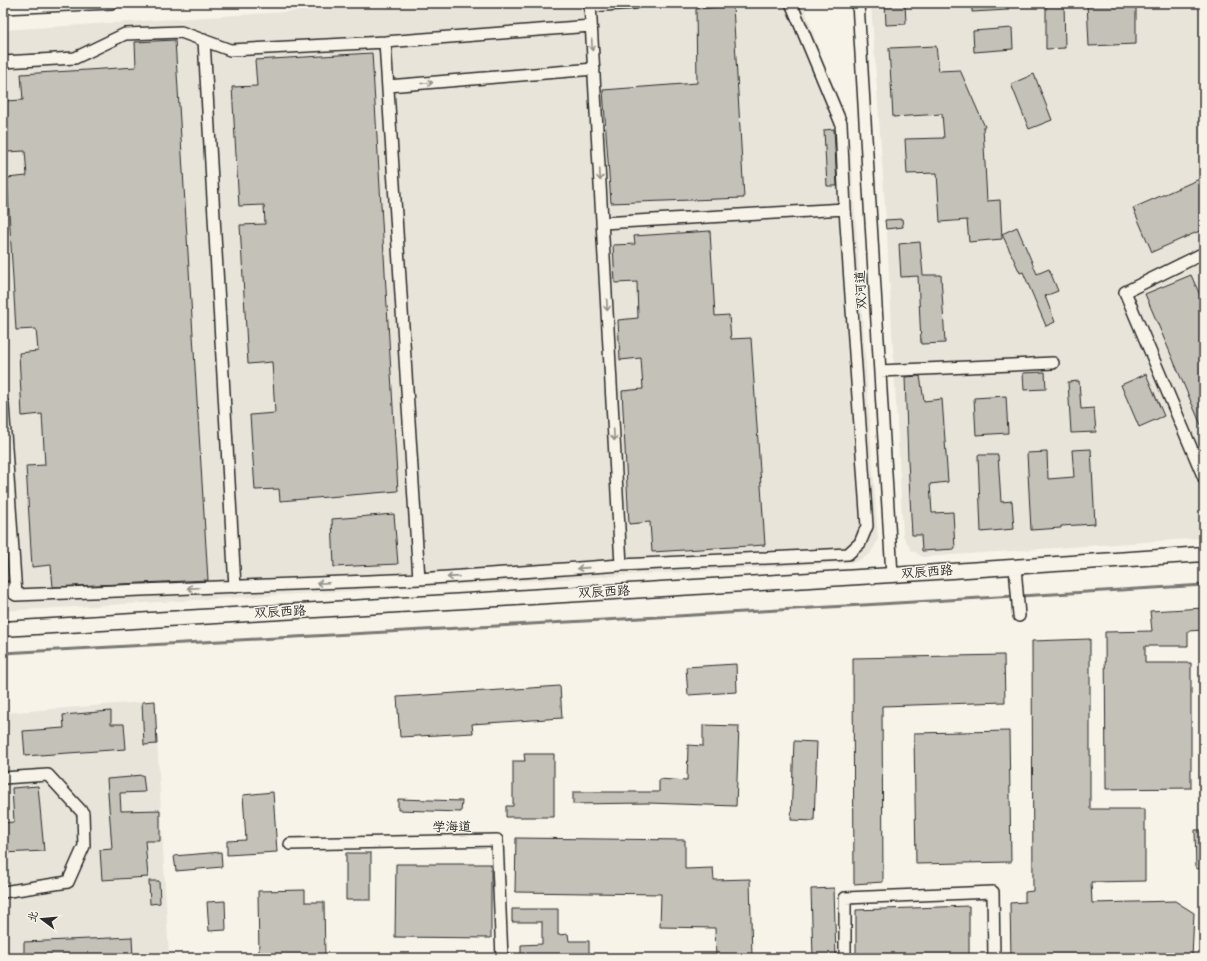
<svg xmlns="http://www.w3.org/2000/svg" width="1207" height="961" viewBox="0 0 1207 961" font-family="'Balsamiq Sans','LXGW WenKai TC',sans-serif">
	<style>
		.built { fill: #e8e4da }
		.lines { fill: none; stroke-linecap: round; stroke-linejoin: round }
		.stream { stroke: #7a7874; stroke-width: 3 }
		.building { fill: #c4c1b9; stroke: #2b2b2b }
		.minor-casing { stroke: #2b2b2b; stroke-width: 14 }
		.major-casing { stroke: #2b2b2b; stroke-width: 17 }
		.minor { stroke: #f7f3e8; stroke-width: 11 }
		.major { stroke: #f7f3e8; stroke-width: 14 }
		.oneway { stroke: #918f8a }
		.labels { text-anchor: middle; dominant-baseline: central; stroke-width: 3; stroke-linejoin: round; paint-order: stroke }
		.street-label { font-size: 13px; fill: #2b2b2b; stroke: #f7f3e8 }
	</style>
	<rect width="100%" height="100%" fill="#f7f3e8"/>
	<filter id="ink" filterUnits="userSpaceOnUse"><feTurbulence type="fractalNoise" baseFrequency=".025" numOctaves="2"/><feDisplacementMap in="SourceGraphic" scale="8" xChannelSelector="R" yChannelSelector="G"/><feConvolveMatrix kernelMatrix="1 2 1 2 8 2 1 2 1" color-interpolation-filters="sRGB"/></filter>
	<g filter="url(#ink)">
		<path class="built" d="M424 3H803L850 142 878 540 870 554 856 562 3 611V30Z
			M871 3H1204V538L923 557 911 550 903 535 887 235Z
			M155 701 169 958H3V713Z"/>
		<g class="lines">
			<path class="stream" d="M1020 596 1204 585
				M3 653 677 616 1015 596"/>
		</g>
		<path class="building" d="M885 3H905L906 24 886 25Z
			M972 3H1008V10L972 12Z
			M1046 3H1064L1065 48 1046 49Z
			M1087 3H1136V44L1089 46Z
			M733 6 744 198 611 203 603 90 697 83 696 9Z
			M1012 28 1013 49 974 52 973 31Z
			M175 40 208 580 53 587 51 565 32 567 26 466 45 465 42 414 22 416 19 353 38 351 36 329 16 330 7 178 27 176 25 151 7 152 5 101 23 100 21 74 136 67 135 42Z
			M936 46 939 71 960 70 985 127H983L987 201 1000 200 1002 239 969 242 967 220 940 222 937 173 907 174 905 139 944 138 942 114 893 117 889 48Z
			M372 53 398 491 280 501 279 489 255 490 250 415 275 413 272 362 248 364 240 225 265 224 264 205 239 206 232 87 257 86 255 60Z
			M1034 74 1052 120 1029 129 1011 84Z
			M834 129 837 186H827L824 130Z
			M1204 177V229L1152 252 1133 208Z
			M902 219 903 227 886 229 885 220Z
			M1017 227 1037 274 1049 269 1058 291 1045 296 1055 322 1046 326 1023 272 1020 273 1002 234Z
			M710 231 715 316 729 315 731 339 751 338 765 545 652 552 650 522 629 524 622 391 643 389 641 358 620 360 618 320 638 318 637 282 615 283 613 245 635 244 634 236Z
			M920 242 923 275H941L945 343 921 344 918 276 901 277 899 244Z
			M1191 275 1204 304V432L1145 294Z
			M1045 372 1046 389 1024 390 1023 373Z
			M1146 374 1164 416 1139 427 1121 385Z
			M920 376 924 401 942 399 948 482 930 484 932 513 953 512 955 549 922 551 921 535H912L908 460 905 377Z
			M1079 381 1081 409 1094 408 1096 432 1071 433 1068 382Z
			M1006 396 1008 433 976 435 974 398Z
			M1091 449 1095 524 1061 526V528L1031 530 1027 453 1047 452 1048 479 1074 477 1072 450Z
			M978 455H998L1001 502 1012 501 1014 529 981 532Z
			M394 514 398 564 334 567 332 519Z
			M1204 608V630L1188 631V646H1145V663H1191V788L1106 789 1105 632 1152 631 1150 611Z
			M1090 639V809H1145V881L1091 882 1092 903 1175 901 1194 913 1192 958H1011L1010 903 1025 902V892L1033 891 1032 641Z
			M1004 655 1005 702 882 706 883 882 854 884 853 658Z
			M736 664 737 692 688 695 686 667Z
			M560 686 562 718 472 724 473 733 400 737 397 697Z
			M155 701 157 744 144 745 142 702Z
			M111 711V724H124L126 749 25 756 23 731 64 728 63 715Z
			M703 725 739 726 736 806 648 803 573 804V792H659V779L687 781 688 745 703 746Z
			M1009 731 1011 862 916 864 914 733Z
			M794 741 817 742 814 821 791 820Z
			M524 754H554V817H506V806H513V761H525Z
			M143 775 145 792 120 793 121 811 160 810V841H145L148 877 102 880 100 850 112 849 107 779 131 777V776Z
			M38 786 44 851 3 853V823L14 822 12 788Z
			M273 792 277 852 227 855V841L246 840 243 795Z
			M398 799 462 801 461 812 398 810Z
			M1195 830H1204V868L1196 869Z
			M516 838 685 840V869L713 868 714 880 750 879 752 958H716L715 928 660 927 661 894 515 892Z
			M221 852 222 867 176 871 174 856Z
			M346 853H371V900H346Z
			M396 864H491V938L395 937Z
			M149 881H159L160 903 150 904Z
			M834 888 836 958H813L811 889Z
			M305 890V902H324L325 958H259L258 891Z
			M225 901 226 930 209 931 207 902Z
			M969 906V958H856V910Z
			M512 909H558V935L568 934 569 941H589V958H521V945L542 944V922H512Z
			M132 937 133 958H24V942Z"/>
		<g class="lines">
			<g class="minor-casing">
				<path id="minor" d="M590 3 621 565 848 554 860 543 867 526 845 209 841 123 791 3
					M858 3 892 575
					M590 6 635 3
					M3 8 112 3
					M204 40 235 587
					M385 42 419 579
					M3 62 75 58 125 34 181 32 230 50 385 42 591 26
					M388 86 594 69
					M602 223 845 209
					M1204 253 1125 292 1204 478
					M880 371 1053 363
					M3 404 16 595 419 579 621 565
					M1015 567 1019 616
					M3 586 16 595
					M3 778 48 775 83 813 84 846 68 882 3 892
					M290 844 497 840 502 958
					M845 958V898L993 892 994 958"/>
			</g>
			<g class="major-casing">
				<path id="major" d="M3 629 892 575 1204 554"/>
			</g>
			<use href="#minor" class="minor"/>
			<use href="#major" class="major"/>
		</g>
		<defs><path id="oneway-shaft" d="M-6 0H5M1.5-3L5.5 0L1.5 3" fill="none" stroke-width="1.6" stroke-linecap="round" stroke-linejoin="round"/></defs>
		<g class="oneway">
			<use href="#oneway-shaft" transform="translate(592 45) rotate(87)"/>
			<use href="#oneway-shaft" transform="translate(427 83) rotate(-5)"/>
			<use href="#oneway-shaft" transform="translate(600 175) rotate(87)"/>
			<use href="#oneway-shaft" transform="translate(607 305) rotate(87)"/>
			<use href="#oneway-shaft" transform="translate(614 435) rotate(87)"/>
			<use href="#oneway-shaft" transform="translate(583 568) rotate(176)"/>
			<use href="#oneway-shaft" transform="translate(453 577) rotate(176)"/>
			<use href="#oneway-shaft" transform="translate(323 583) rotate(178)"/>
			<use href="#oneway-shaft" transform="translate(193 588) rotate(178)"/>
		</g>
	</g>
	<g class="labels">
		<g class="street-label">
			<text transform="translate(861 290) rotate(-93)">双河道</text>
			<text transform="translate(927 572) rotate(-4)">双辰西路</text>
			<text transform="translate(604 592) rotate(-3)">双辰西路</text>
			<text transform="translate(280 612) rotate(-3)">双辰西路</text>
			<text transform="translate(452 827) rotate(-1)">学海道</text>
		</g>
	</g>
	<rect width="1207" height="961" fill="none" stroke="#f7f3e8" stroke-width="16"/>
	<rect x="8" y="8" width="1191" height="945" fill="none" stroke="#2b2b2b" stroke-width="1.5" filter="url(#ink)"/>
	<g transform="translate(42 919) rotate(286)" stroke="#f7f3e8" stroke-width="3" paint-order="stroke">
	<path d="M0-3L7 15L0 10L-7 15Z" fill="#2b2b2b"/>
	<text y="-6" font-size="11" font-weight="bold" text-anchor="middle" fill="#2b2b2b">北</text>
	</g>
</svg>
